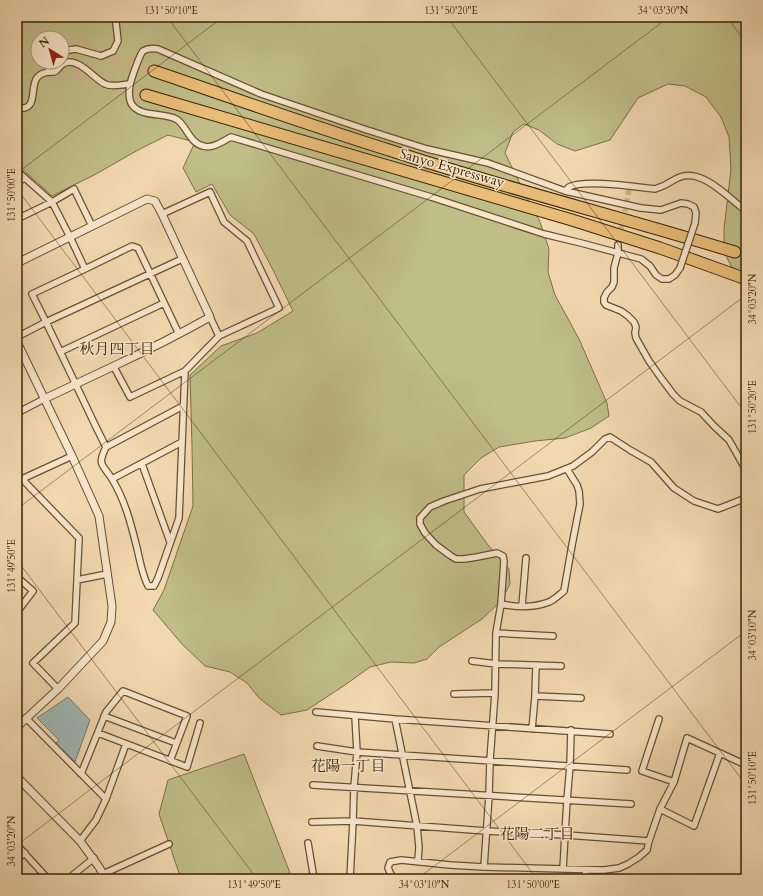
<svg xmlns="http://www.w3.org/2000/svg" width="763" height="896" viewBox="0 0 763 896" font-family="Cardo,'Noto Serif JP',serif">
	<style>
		.green { fill: #c0bd87; stroke: #7c7045; fill-rule: evenodd }
		.water { fill: #9eb8b5; stroke: #767c6e }
		.lines { fill: none; stroke-linecap: round; stroke-linejoin: round }
		.minor-tunnel { stroke: #cdb48d; stroke-width: 5.5; stroke-dasharray: 5.5 3; stroke-linecap: butt }
		.motorway-tunnel { stroke: #cdb48d; stroke-width: 11; stroke-dasharray: 11 5.5; stroke-linecap: butt }
		.minor-casing { stroke: #67502e; stroke-width: 8 }
		.tertiary-casing { stroke: #67502e; stroke-width: 9 }
		.motorway-casing { stroke: #392303; stroke-width: 13 }
		.minor { stroke: #f7e6cc; stroke-width: 5.5 }
		.tertiary { stroke: #f7e6cc; stroke-width: 7 }
		.motorway { stroke: #e9bc78; stroke-width: 11 }
		.minor-bridge-casing { stroke: #67502e; stroke-width: 8; stroke-linecap: butt }
		.minor-bridge { stroke: #f7e6cc; stroke-width: 5.5 }
		.ticks { fill: none; stroke: #392303; stroke-width: 1; stroke-opacity: 0.45 }
		.labels { text-anchor: middle; dominant-baseline: central; stroke-width: 3; stroke-linejoin: round; paint-order: stroke }
		.street-label { font-size: 14px; fill: #392303; stroke: #f7e6cc }
		.neighbourhood-label { font-size: 15px; fill: #392303; stroke: #f7e6cc }
		.neatline { fill: none; stroke: #392303; stroke-width: 1.5 }
		.ticks-label { font-size: 10px; text-anchor: middle; fill: #392303 }
	</style>
	<rect width="100%" height="100%" fill="#f2d8b0"/>
	<filter id="stains"><feTurbulence type="fractalNoise" baseFrequency=".005" numOctaves="4"/><feColorMatrix values="0 0 0 0 .2 0 0 0 0 .09 0 0 0 0 .02 0 0 0 .5 -.17"/></filter>
	<radialGradient id="worn" r=".72"><stop offset=".6" stop-color="#630" stop-opacity="0"/><stop offset="1" stop-color="#630" stop-opacity=".3"/></radialGradient>
	<path class="green" d="M17 17H746V291L740 283 724 252V229L731 169 729 137 721 117 706 97 685 86 668 84 638 98 610 140 575 151 557 144 539 130 524 124 513 132 505 153 524 192 540 222 549 249 548 272 555 295 579 339 607 403 609 416 591 428 565 438 535 441 499 447 481 458 464 475V512L488 545 509 569 510 584 501 601 482 619 439 647 427 659 414 663 391 662 370 667 345 685 307 710 281 715 259 698 247 683 230 672 205 666 182 644 153 610 164 590 193 506 192 446 190 375 221 346 257 333 293 311 273 270 254 234 230 215 212 184 196 192 183 168 195 142 168 135 138 150 96 174 52 196 17 164ZM38 38H62V62H38Z
		M244 754 290 873 274 879H181L159 814 168 780Z"/>
	<path class="water" d="M68 697 90 720 75 762 56 743 59 740 37 718Z"/>
	<g class="lines">
		<path class="minor-tunnel" d="M618 245 629 190"/>
		<path class="motorway-tunnel" d="M17 27 51 38
			M62 42 154 71
			M17 55 38 61
			M41 62 146 95
			M735 252 746 255"/>
		<g class="minor-casing">
			<path id="minor" d="M62 53 69 50 76 49 101 56 113 51 118 41 116 23 118 17
				M49 72C48 68 49 65 52 62
				M17 108C47 112 18 70 54 72 58 70 60 66 63 64 77 55 94 79 105 84 113 88 122 84 130 84
				M17 171 52 202 70 237 85 269
				M17 182 25 178
				M565 191 641 208 661 210 681 203 688 204 694 207 696 213 695 223
				M17 219 52 202 74 189 92 226
				M618 245V253L614 268V282L612 287 607 292 604 298V302L606 305 621 311 628 316 634 322 636 327 635 333 636 338 649 361 661 378 673 394 680 401 701 412 714 426 729 440 746 470
				M680 268 675 275 669 279H662L656 275 650 266 641 259 581 243 544 234 431 197 231 137C223 141 213 149 203 146 189 143 186 124 176 119 163 112 139 118 131 103 129 98 129 90 130 85 131 79 140 54 143 51 148 48 153 48 158 49L261 94 364 129 427 149 488 163 565 191C566 190 568 188 569 187 585 179 636 187 655 189 661 187 666 185 672 181 674 180 677 178 680 177 701 169 726 195 741 207
				M210 317 219 336
				M17 337 46 322 182 259
				M60 352 164 303
				M114 367 130 397 185 371 219 336 279 308 247 241 224 222 210 192 162 214
				M183 406 106 447C97 466 102 463 112 479 125 500 131 524 137 548 140 561 142 574 148 586H154L158 578 179 518 185 371
				M17 413 44 399
				M106 447 97 429 46 322 32 294 85 269 132 246 138 248 179 334
				M142 464 170 542
				M17 476 22 479 79 538 75 623 33 663 58 689
				M22 479 72 456
				M112 479 182 442
				M17 577 33 591 17 612
				M77 580 107 574
				M501 604C516 607 534 608 549 602 554 600 559 595 564 591L572 545 580 504 579 491 577 485 567 469
				M522 606 526 558
				M496 633 553 636
				M472 661 496 664 561 666
				M454 694 495 693
				M535 696 581 698
				M316 712 395 719 610 734
				M104 716 176 743
				M26 718 106 799
				M395 719 417 826 419 847 418 861
				M659 719 642 771 674 782
				M532 729 535 696 536 665
				M98 733 187 767 200 723
				M317 746 357 752 627 770
				M81 774 106 712 123 691 187 716 170 761
				M313 785 631 804
				M660 809 694 826 720 753
				M312 822 353 821 486 831 566 835 649 841
				M80 841 96 820 106 799 126 744
				M308 843 314 879
				M17 845 48 879
				M17 859 25 853
				M484 867 489 795 490 760 495 693 496 633 501 604 504 561 503 556 497 553 477 557 464 559H456L451 556 436 545 425 533 420 524V518L430 507 444 501 480 489 548 476 573 466 592 452 605 439 610 437 630 450 651 462 674 488 694 501 718 509 746 498
				M563 869 567 800 570 766 571 730
				M103 874 169 844
				M68 879 94 858
				M350 879 353 821 354 787 357 752 355 716
				M393 879 388 868 390 862 401 860 450 865 484 867 604 870 619 868 628 864 639 857 647 850 649 841 660 809 674 782 687 738 746 765
				M585 879 586 870"/>
		</g>
		<g class="tertiary-casing">
			<path id="tertiary" d="M17 263 147 199 155 201 162 214 210 317C178 335 146 351 114 366 91 377 67 388 44 399
				M17 342 72 456 99 516 112 606 111 622 103 641 58 689 17 727
				M17 777 80 841 99 867 106 879"/>
		</g>
		<g class="motorway-casing">
			<path id="motorway" d="M154 71C233 98 312 126 392 151 505 188 621 217 735 252
				M146 95 572 220 660 248 746 279"/>
		</g>
		<use href="#minor" class="minor"/>
		<use href="#tertiary" class="tertiary"/>
		<use href="#motorway" class="motorway"/>
		<g class="minor-bridge-casing">
			<path id="minor-bridge" d="M680 268 695 223"/>
		</g>
		<use href="#minor-bridge" class="minor-bridge"/>
	</g>
	<path class="ticks" d="M167 17 746 785M447 17 746 414M727 17 746 43M17 173 223 17M17 189 537 879M17 509 669 17M17 560 257 879M17 845 746 295M417 879 746 631"/>
	<g class="labels">
		<g class="street-label">
			<text transform="translate(452 168) rotate(16)">Sanyo Expressway</text>
		</g>
		<g class="neighbourhood-label">
			<text x="117" y="349">秋月四丁目</text>
			<text x="348" y="766">花陽一丁目</text>
			<text x="537" y="834">花陽二丁目</text>
		</g>
	</g>
	<rect width="763" height="896" fill="none" stroke="#f2d8b0" stroke-width="44"/>
	<g transform="translate(50 50) rotate(323)"><circle r="19" fill="#f7e6cc" stroke="#ab987c"/>
	<path d="M0-3L7 15L0 10L-7 15Z" fill="#8f2418"/>
	<text y="-6" font-size="11" font-weight="bold" text-anchor="middle" fill="#392303">N</text>
	</g>
	<rect x="22" y="22" width="719" height="852" class="neatline"/>
	<g class="ticks-label">
		<text x="171" y="14">131°50'10"E</text>
		<text x="451" y="14">131°50'20"E</text>
		<text x="663" y="14">34°03'30"N</text>
		<text transform="translate(11 195) rotate(-90)" y="4">131°50'00"E</text>
		<text transform="translate(752 299) rotate(-90)" y="4">34°03'20"N</text>
		<text transform="translate(752 407) rotate(-90)" y="4">131°50'20"E</text>
		<text transform="translate(11 566) rotate(-90)" y="4">131°49'50"E</text>
		<text transform="translate(752 635) rotate(-90)" y="4">34°03'10"N</text>
		<text transform="translate(752 778) rotate(-90)" y="4">131°50'10"E</text>
		<text transform="translate(11 841) rotate(-90)" y="4">34°03'20"N</text>
		<text x="254" y="888">131°49'50"E</text>
		<text x="424" y="888">34°03'10"N</text>
		<text x="533" y="888">131°50'00"E</text>
	</g>
	<rect width="100%" height="100%" filter="url(#stains)"/>
	<rect width="100%" height="100%" fill="url(#worn)"/>
</svg>
